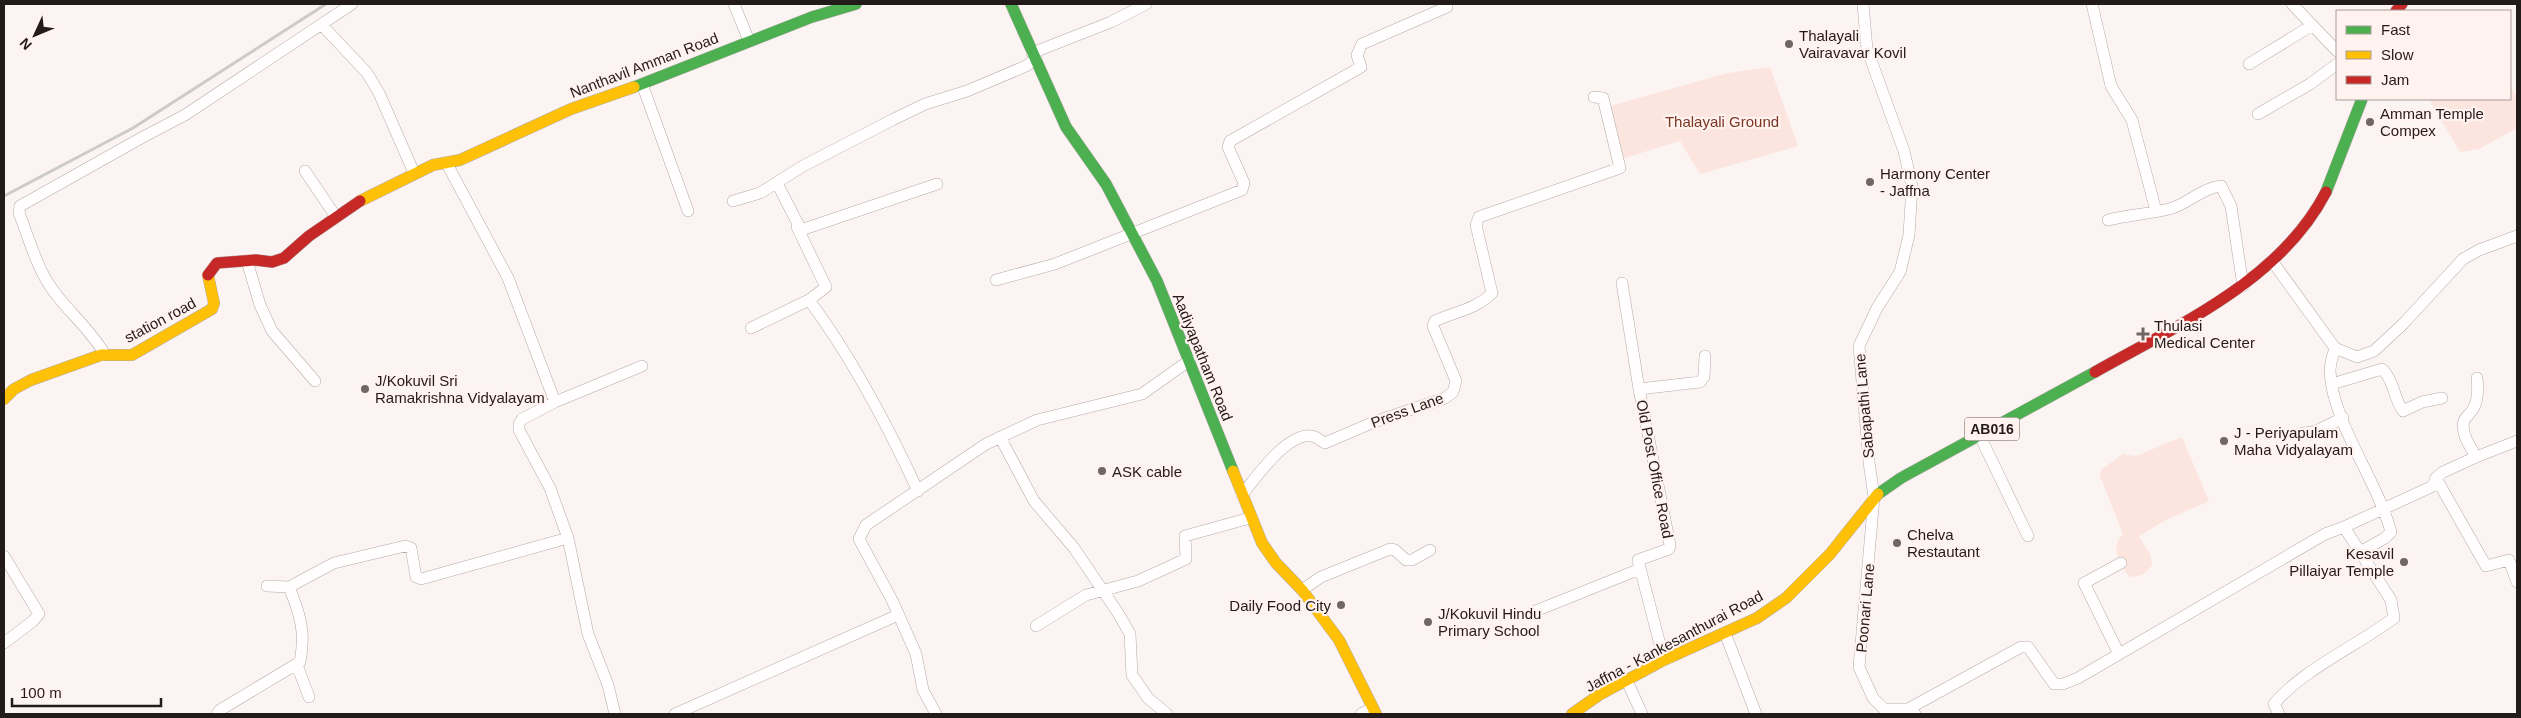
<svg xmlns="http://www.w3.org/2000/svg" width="2521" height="718" viewBox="0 0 2521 718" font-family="Arial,sans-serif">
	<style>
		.green { fill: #fce5de }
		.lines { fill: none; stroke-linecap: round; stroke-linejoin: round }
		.street-casing { stroke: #b2aba8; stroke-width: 12 }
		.fast-casing { stroke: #b2aba8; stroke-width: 12 }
		.slow-casing { stroke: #b2aba8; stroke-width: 12 }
		.jam-casing { stroke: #b2aba8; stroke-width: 12 }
		.street { stroke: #fffdfd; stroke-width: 11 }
		.fast { stroke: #4caf50; stroke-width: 11 }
		.slow { stroke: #ffc107; stroke-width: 11 }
		.jam { stroke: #c62828; stroke-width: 11 }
		.rail { stroke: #cccaca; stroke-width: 3 }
		.poi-dot { fill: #6f6765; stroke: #fff2ef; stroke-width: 2 }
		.labels { text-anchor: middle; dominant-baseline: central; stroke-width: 4.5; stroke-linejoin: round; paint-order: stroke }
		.shield { fill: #fff2ef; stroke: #655c59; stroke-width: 1 }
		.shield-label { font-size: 14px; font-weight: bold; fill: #231b19 }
		.poi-label { font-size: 15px; fill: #231b19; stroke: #fff2ef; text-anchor: start }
		.street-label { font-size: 15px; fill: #231b19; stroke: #fff2ef }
		.park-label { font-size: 15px; fill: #7b3722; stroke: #fff2ef }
	</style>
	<rect width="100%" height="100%" fill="#fcf4f2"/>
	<path class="green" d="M1770 67 1798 146 1700 174 1680 141 1618 160 1610 106 1728 73Z
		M2510 85 2517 98V128L2479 149 2460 152 2429 99H2510Z
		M2182 437 2209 501 2166 520 2139 536 2151 556 2152 565C2146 573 2141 577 2130 577 2119 565 2110 546 2123 534L2100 476 2101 470 2123 454 2136 456Z"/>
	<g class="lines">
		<g class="street-casing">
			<path id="street" d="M734 4 749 41
				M1863 4 1867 49 1904 151 1912 186 1909 235 1900 272 1877 308 1859 346 1869 462 1874 497 1859 667 1873 698 1884 709H1908L1915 714
				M2092 4 2111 86 2132 120 2156 211
				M2292 4 2337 51
				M322 25 367 73 379 93 414 173
				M1032 53 1111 22 1146 4
				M2249 64 2311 26
				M642 84 688 211
				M2258 114 2310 84 2337 64
				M446 162 508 278 555 402 522 419 519 424V430L550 488 568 538 588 634 608 685 615 714
				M305 171 336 217
				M777 183 801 230 937 184
				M733 201 760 193 803 166 892 120 925 104 967 91 1026 66 1036 59
				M2108 220C2128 215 2149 214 2169 209 2187 205 2201 188 2221 186L2231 206 2243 286
				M797 227 826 287 809 300C853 359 887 424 918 491
				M247 261 260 305 272 331 315 381
				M2272 261 2335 348 2357 357 2374 351 2403 324 2463 259 2479 250 2517 236
				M996 280 1055 264 1242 190 1244 183 1228 147 1230 141 1361 67 1357 55 1362 44 1447 7
				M1622 283 1639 389 1670 545 1669 549 1638 560 1664 660
				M751 328 809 300
				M2335 348C2333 355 2330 363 2330 371 2332 422 2378 482 2391 532L2385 538 2360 552
				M101 355 104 353C87 324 58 304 43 274 33 255 27 233 19 213L20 206 143 137 185 115 352 4
				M2332 384 2382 369C2395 382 2393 397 2403 411L2422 402 2442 398
				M1639 389 1700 382 1704 377 1705 356
				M555 402 642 366
				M2302 433 2314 432 2343 418
				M1980 436 2028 536
				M1000 437 1034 501 1074 548 1118 613 1130 634 1132 675 1148 698 1167 714
				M2476 457C2472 449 2465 440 2464 432 2461 417 2467 419 2473 409 2478 401 2478 387 2477 378
				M2436 478 2443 472 2476 457 2517 441
				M1242 495C1255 478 1287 433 1311 436 1316 436 1321 441 1325 443L1374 422 1445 398 1453 392 1456 381 1433 326 1435 321C1454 312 1477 309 1492 293L1476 225 1479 217 1620 168 1603 98 1594 97
				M2344 527 2433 486 2436 478 2486 566 2509 560 2517 582
				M4 556 39 614 33 621 4 643
				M267 586 289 587 334 563 405 546 411 548 416 577 421 579 568 538
				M1302 590 1321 577 1390 549 1395 550 1406 560H1412L1430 550
				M1533 612 1640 569
				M1036 626 1086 595 1138 581 1186 559 1185 536 1250 518
				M1725 633 1756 714
				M2119 654 2084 583 2121 563
				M297 665 309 697
				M1627 681 1642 714
				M1908 709 2021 647H2028L2054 684H2063L2078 678 2325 534 2344 527 2391 600 2394 618C2358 645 2302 670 2274 704L2279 714
				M217 714 220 710 300 662C306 632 300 614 289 587
				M675 714 898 615
				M936 714 923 690 916 654 893 602 859 539 866 525 986 444 1037 420 1142 394 1190 360
				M1361 714 1372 708"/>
		</g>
		<g class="fast-casing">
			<path id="fast" d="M1011 4 1066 127 1106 184 1157 281 1233 471
				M634 87 812 17 856 4
				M2326 192 2362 99
				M1878 494 1901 478 2095 372"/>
		</g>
		<g class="slow-casing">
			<path id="slow" d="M360 201 433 165 460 160 571 109 634 87
				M4 399 14 389 31 380 101 355H132L212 309 214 303 208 275
				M1233 471 1262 543 1276 563 1302 590 1339 640 1376 714
				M1572 714 1599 695 1664 660 1757 618 1786 598 1830 554 1878 494"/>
		</g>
		<g class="jam-casing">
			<path id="jam" d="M2396 11 2402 4
				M208 275 217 263 256 260 272 262 284 258 309 236 360 201
				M2095 372C2178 325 2280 281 2326 192"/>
		</g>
		<use href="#street" class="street"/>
		<use href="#fast" class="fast"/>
		<use href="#slow" class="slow"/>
		<use href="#jam" class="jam"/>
		<path class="rail" d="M4 196 133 128 326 4"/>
	</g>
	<g class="poi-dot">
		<circle cx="1789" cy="44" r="5"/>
		<circle cx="2370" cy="122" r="5"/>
		<circle cx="1870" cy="182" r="5"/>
		<path d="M2140.5 326.5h5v5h5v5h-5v5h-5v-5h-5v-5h5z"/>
		<circle cx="365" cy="389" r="5"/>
		<circle cx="2224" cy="441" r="5"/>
		<circle cx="1102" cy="471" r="5"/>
		<circle cx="1897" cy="543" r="5"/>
		<circle cx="2404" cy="562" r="5"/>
		<circle cx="1341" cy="605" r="5"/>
		<circle cx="1428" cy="622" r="5"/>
	</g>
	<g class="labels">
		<rect class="shield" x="1964.5" y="417.5" width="55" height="23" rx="4"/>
		<g class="shield-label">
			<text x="1992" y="429">AB016</text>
		</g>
		<g class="poi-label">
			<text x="1799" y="35">Thalayali<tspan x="1799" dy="17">Vairavavar Kovil</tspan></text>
			<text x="2380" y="113">Amman Temple<tspan x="2380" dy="17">Compex</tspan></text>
			<text x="1880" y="173">Harmony Center<tspan x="1880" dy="17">- Jaffna</tspan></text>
			<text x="2154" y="325">Thulasi<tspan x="2154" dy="17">Medical Center</tspan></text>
			<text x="375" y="380">J/Kokuvil Sri<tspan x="375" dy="17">Ramakrishna Vidyalayam</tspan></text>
			<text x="2234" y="432">J - Periyapulam<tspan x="2234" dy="17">Maha Vidyalayam</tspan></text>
			<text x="1112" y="471">ASK cable</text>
			<text x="1907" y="534">Chelva<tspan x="1907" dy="17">Restautant</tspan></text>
			<text x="2394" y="553" text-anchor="end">Kesavil<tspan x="2394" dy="17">Pillaiyar Temple</tspan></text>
			<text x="1331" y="605" text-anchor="end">Daily Food City</text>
			<text x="1438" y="613">J/Kokuvil Hindu<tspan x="1438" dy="17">Primary School</tspan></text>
		</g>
		<g class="street-label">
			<text transform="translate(644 65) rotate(-21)">Nanthavil Amman Road</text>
			<text transform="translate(160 320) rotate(-28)">station road</text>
			<text transform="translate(1203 357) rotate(68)">Aadiyapatham Road</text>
			<text transform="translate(1864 406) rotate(-95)">Sabapathi Lane</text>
			<text transform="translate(1407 410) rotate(-20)">Press Lane</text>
			<text transform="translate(1655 469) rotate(79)">Old Post Office Road</text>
			<text transform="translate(1865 608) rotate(-85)">Poonari Lane</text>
			<text transform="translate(1674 641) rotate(-28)">Jaffna - Kankesanthurai Road</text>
		</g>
		<g class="park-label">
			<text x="1722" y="121">Thalayali Ground</text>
		</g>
	</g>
	<rect width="2521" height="718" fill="none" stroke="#231b19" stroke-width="10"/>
	<rect x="2336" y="10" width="175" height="90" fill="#fff2ef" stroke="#a79c99"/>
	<rect x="2346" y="26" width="25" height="8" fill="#4caf50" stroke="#a79c99"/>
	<text x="2381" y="35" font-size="15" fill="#231b19">Fast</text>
	<rect x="2346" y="51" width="25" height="8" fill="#ffc107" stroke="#a79c99"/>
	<text x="2381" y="60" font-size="15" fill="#231b19">Slow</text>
	<rect x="2346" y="76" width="25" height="8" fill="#c62828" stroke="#a79c99"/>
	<text x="2381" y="85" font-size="15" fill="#231b19">Jam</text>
	<g transform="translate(35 35) rotate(226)" stroke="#fff2ef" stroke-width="4" paint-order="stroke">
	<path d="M0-4L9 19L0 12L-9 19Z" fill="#231b19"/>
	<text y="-8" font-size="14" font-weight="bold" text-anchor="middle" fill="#231b19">N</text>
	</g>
	<path d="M12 698v8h149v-8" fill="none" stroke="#231b19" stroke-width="2.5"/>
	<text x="20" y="698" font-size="15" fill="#231b19" stroke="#fff2ef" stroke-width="4" paint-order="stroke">100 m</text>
</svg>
